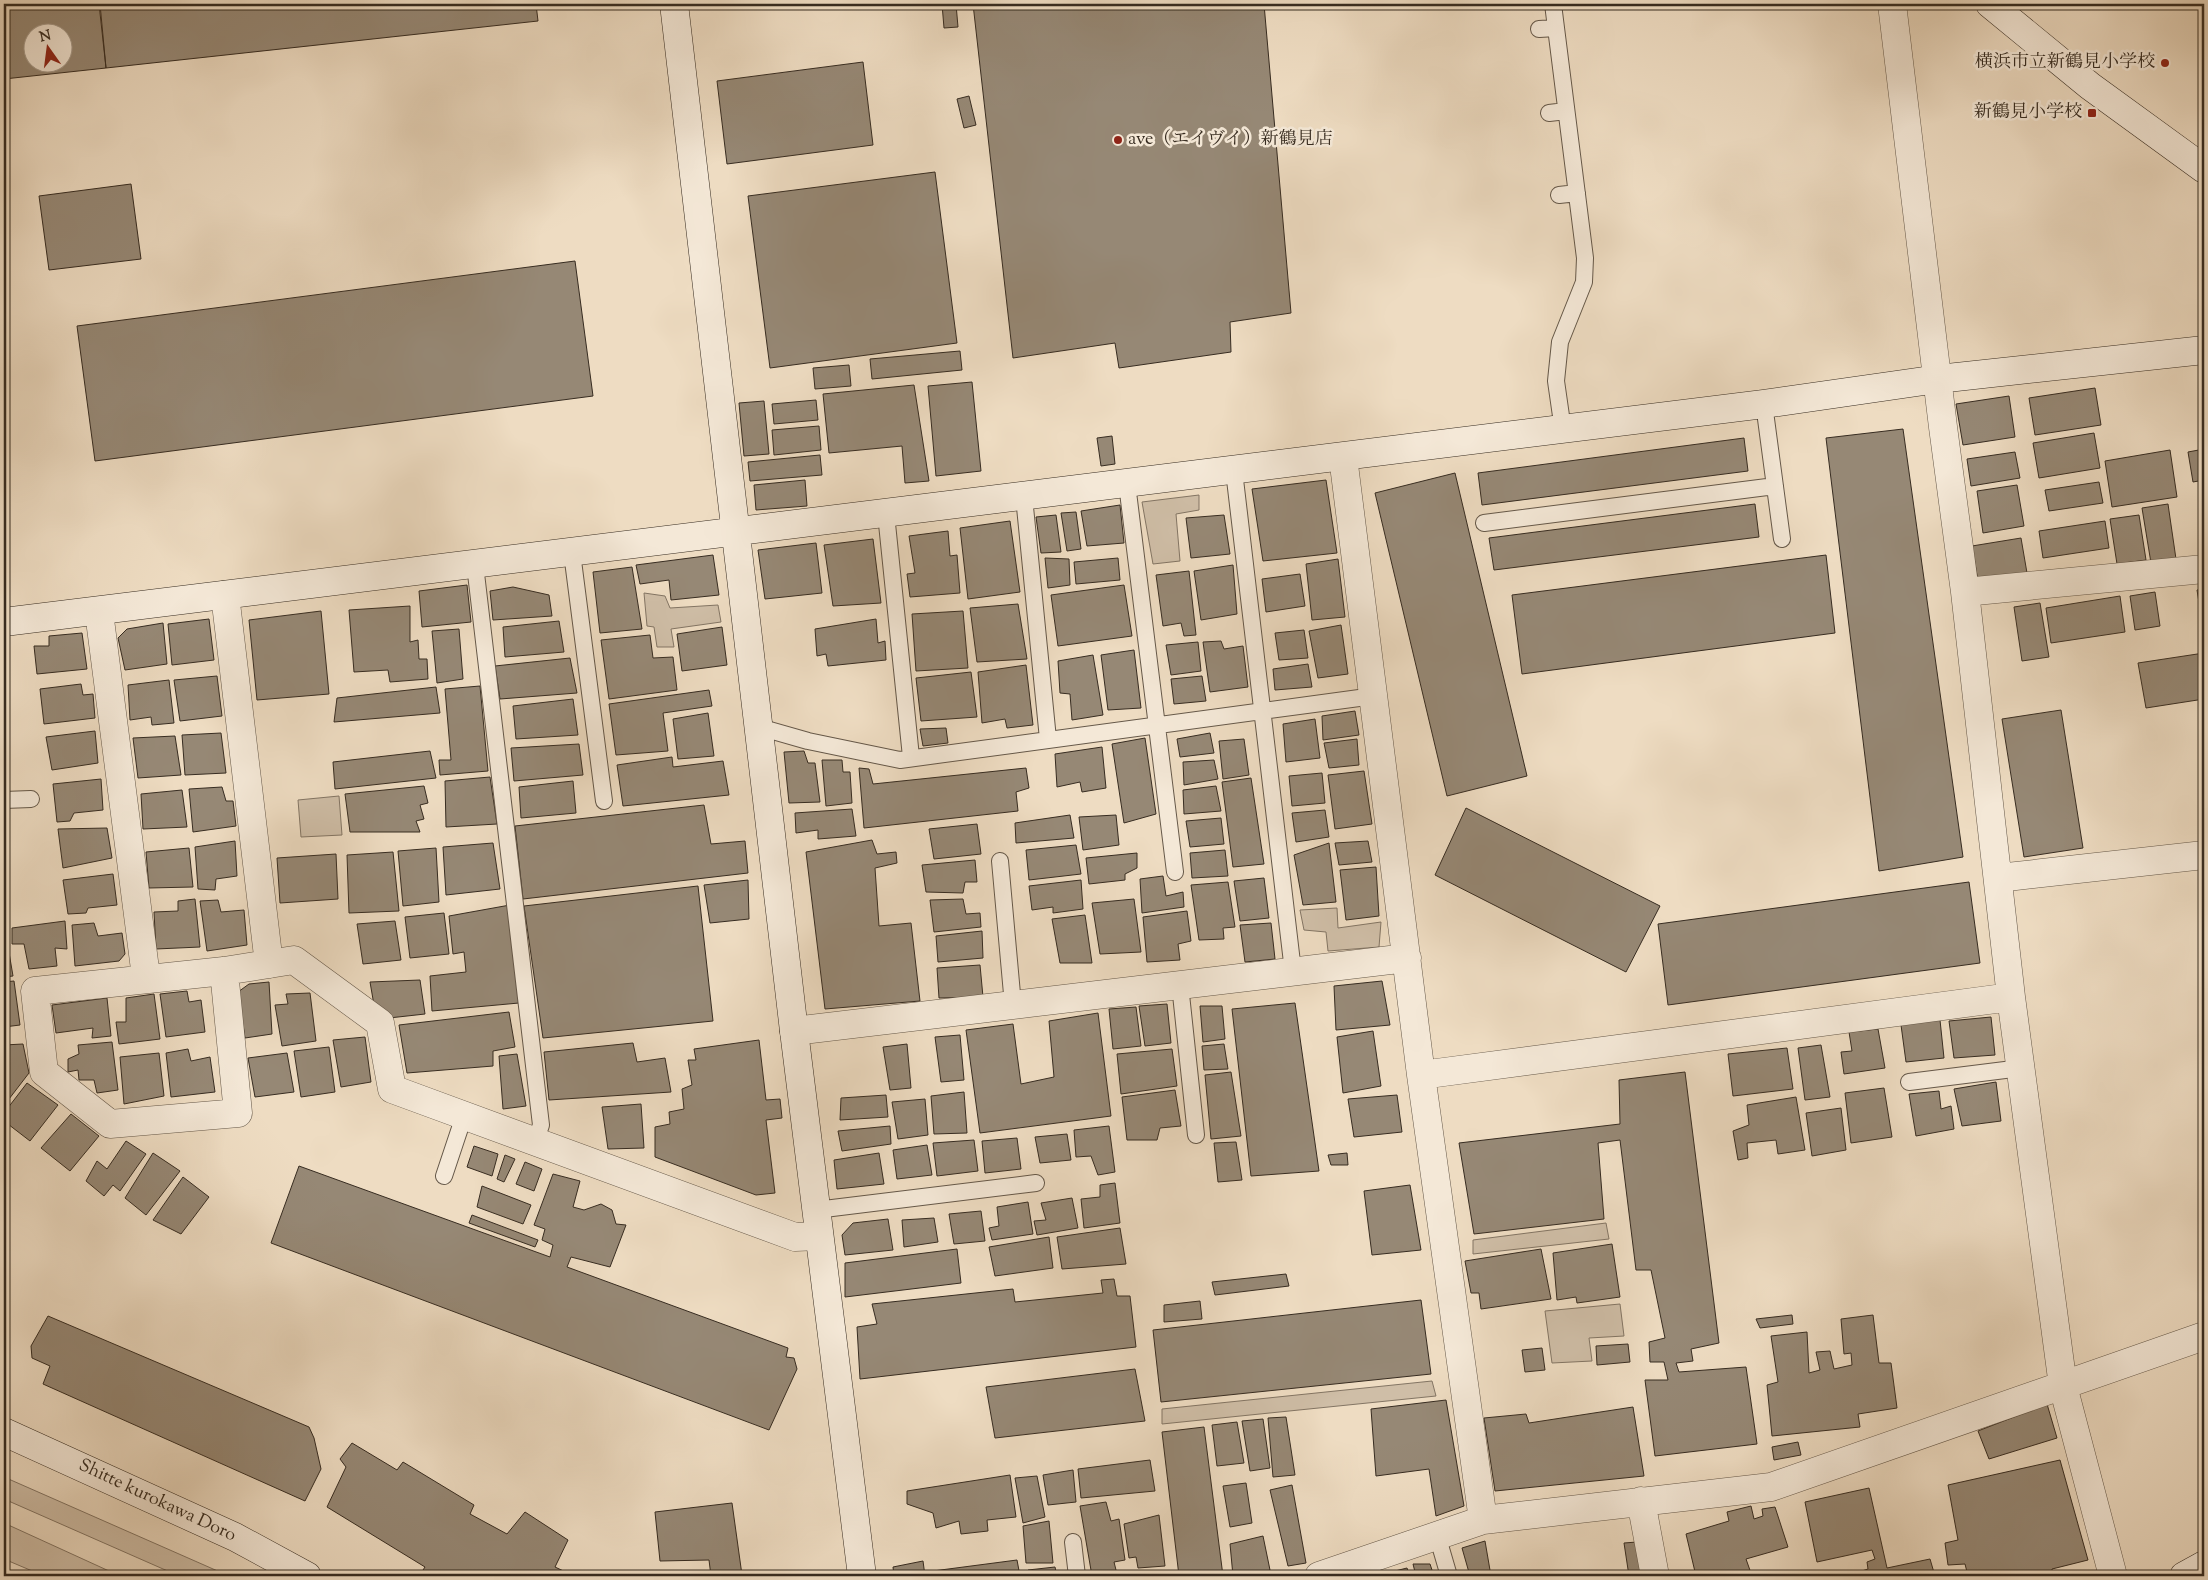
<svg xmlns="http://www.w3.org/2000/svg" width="2208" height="1580" viewBox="0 0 2208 1580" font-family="'Sorts Mill Goudy','Noto Serif JP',serif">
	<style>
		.green { fill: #cfbea7; stroke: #837564 }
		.building { fill: #968875; stroke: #372c21; fill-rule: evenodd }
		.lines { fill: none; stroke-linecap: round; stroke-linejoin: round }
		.lane-casing { stroke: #655849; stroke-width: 18 }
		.street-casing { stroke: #655849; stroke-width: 29 }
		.secondary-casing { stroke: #372c21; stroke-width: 29 }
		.lane { stroke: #f4e8d7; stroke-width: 16 }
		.street { stroke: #f4e8d7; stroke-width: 28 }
		.secondary { stroke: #f4e8d7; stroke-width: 28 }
		.poi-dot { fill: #8f2418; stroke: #f4e8d7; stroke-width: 2 }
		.labels { text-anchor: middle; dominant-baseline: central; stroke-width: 5; stroke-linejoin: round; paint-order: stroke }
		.poi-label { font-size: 18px; fill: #372c21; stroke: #f4e8d7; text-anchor: end }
		.street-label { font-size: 18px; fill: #372c21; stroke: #f4e8d7 }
	</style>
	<rect width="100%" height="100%" fill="#eedcc2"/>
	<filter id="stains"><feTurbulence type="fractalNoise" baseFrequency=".004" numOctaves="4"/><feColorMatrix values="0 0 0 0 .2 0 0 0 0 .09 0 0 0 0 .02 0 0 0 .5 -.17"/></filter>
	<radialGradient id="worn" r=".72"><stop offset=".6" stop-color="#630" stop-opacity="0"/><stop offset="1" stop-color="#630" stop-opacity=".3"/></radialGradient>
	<path class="green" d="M1199 495V510L1176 514 1180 561 1153 564 1142 502Z
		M644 593 665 596 670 608 718 605 721 622 671 629 674 647H657L654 627 647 626Z
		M339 796 342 835 301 837 298 800Z
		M1337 908 1338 928 1381 922 1379 947 1328 951 1326 932 1304 930 1300 910Z
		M1606 1223 1609 1239 1473 1254V1240Z
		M1620 1304 1624 1336 1589 1338 1592 1361 1552 1363 1545 1311Z
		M1432 1381 1436 1396 1162 1424V1409Z
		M4 1477 229 1576H179L4 1499Z
		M4 1523 120 1576H44L4 1559Z"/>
	<path class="building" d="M4 4H99L106 68 4 79ZM32 32H62V62H32Z
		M100 4H536L538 21 106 68Z
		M942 4H956L958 27 944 28Z
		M973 4H1264L1291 313 1230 322 1231 352 1119 368 1115 343 1013 358Z
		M863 62 873 145 727 164 717 81Z
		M969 96 976 125 964 128 957 99Z
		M935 172 957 343 770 368 748 196Z
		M131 184 141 259 49 270 39 196Z
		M575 261 593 396 95 461 77 326Z
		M960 351 962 370 872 379 870 359Z
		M849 365 851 386 815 389 813 368Z
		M972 382 981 471 936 476 928 386Z
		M914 385 929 481 905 483 902 446 829 453 823 394Z
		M2095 388 2101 425 2035 435 2029 398Z
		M2009 396 2015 437 1963 445 1956 404Z
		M816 400 818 420 774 424 772 404Z
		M764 401 769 454 744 456 739 403Z
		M819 426 821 450 774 455 772 430Z
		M1903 429 1963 857 1879 871 1826 438Z
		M2094 433 2100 468 2039 478 2033 443Z
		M1112 436 1115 464 1101 466 1097 438Z
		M1744 438 1748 471 1482 505 1478 473Z
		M2204 449V480L2193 482 2188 452Z
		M2170 450 2177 497 2112 507 2105 461Z
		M2015 452 2020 478 1971 486 1967 459Z
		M820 455 822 475 750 481 748 462Z
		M1455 473 1527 776 1447 796 1375 493Z
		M805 480 807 506 756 510 754 485Z
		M1326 480 1337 553 1263 561 1252 489Z
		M2099 482 2103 503 2049 511 2045 490Z
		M2017 485 2024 526 1983 533 1977 491Z
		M2204 491V514L2202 515 2199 492Z
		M1755 504 1759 537 1494 570 1489 538Z
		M2168 504 2176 559 2151 563 2142 508Z
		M1120 505 1124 543 1087 546 1081 511Z
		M1076 512 1081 549 1067 551 1061 513Z
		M1056 515 1061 552 1041 553 1036 517Z
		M1224 515 1230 554 1191 558 1186 518Z
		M2139 515 2146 560 2117 564 2110 519Z
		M1010 521 1020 592 968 599 960 528Z
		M2105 521 2109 548 2043 558 2039 531Z
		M948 531 950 556 957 555 960 593 910 597 907 574 915 573 909 536Z
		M2021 538 2027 573 1978 581 1972 546Z
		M873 539 881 603 833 606 824 545Z
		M816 543 822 593 765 599 758 550Z
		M713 555 719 595 671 600 669 580 640 584 636 565Z
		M1826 555 1835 633 1522 674 1512 595Z
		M1045 558 1069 559 1070 585 1048 588Z
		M1118 558 1120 580 1076 584 1074 562Z
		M1338 559 1345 617 1312 620 1306 564Z
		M1233 565 1237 614 1201 620 1194 571Z
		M632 567 642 629 600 633 593 572Z
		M1189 571 1196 635 1184 636 1181 623 1163 626 1156 575Z
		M1300 574 1305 606 1266 612 1262 579Z
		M467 585 471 622 422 627 419 591Z
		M1124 585 1132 636 1058 646 1051 595Z
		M513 587 549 595 552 616 493 620 490 591Z
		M2204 589V634L2197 590Z
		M2155 592 2160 626 2135 630 2130 596Z
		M2120 596 2125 632 2051 643 2046 608Z
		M2040 603 2049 657 2022 661 2014 607Z
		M1018 604 1027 659 977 662 970 608Z
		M410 606V642L418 640 419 659H427L428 679 390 682 388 670 354 672 349 610Z
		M321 611 329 694 257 700 249 620Z
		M963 611 968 668 916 671 912 614Z
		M209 619 214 660 172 665 168 624Z
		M876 619 878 643 885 641 886 660 828 666 826 654 817 656 815 629Z
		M559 621 564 652 505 657 503 627Z
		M163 623 167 664 125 670 118 638 127 629Z
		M1341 625 1348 674 1318 678 1309 631Z
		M722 627 727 665 682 671 677 634Z
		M459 629 463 679 437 683 432 631Z
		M1304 630 1308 658 1279 660 1275 633Z
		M82 633 87 669 37 674 34 646H49V636Z
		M650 635 653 658 673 657 677 690 609 699 601 640Z
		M1221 641 1224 649 1243 646 1248 687 1210 692 1203 642Z
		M1198 642 1201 671 1171 675 1166 645Z
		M1134 650 1141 708 1108 710 1101 655Z
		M2204 653V699L2146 708 2138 663Z
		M1093 655 1103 715 1072 720 1070 694 1060 693 1058 661Z
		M570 658 577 693 500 699 495 666Z
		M1308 664 1312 687 1275 690 1273 669Z
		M1026 665 1033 725 1007 728 1005 719 982 723 978 672Z
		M971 672 977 717 921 721 916 678Z
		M217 676 222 716 180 721 174 680Z
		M1202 676 1206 701 1174 704 1171 679Z
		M169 680 174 723 152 725 151 717 130 720 128 685Z
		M81 684 83 695 93 694 95 718 44 724 40 689Z
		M480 686 488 771 440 775 439 760H451L445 689Z
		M436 687 440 713 334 722 337 698Z
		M709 690 712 706 663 713 668 751 616 755 609 704Z
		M573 699 578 735 516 739 513 706Z
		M2061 710 2083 848 2024 857 2002 719Z
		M1355 711 1359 735 1323 740 1322 716Z
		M708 713 714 756 678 759 673 719Z
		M1315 719 1320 758 1286 762 1283 724Z
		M946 728 948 743 923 746 920 729Z
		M95 731 98 763 52 770 46 737Z
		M221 733 226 773 185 775 182 735Z
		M1210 733 1214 753 1180 757 1177 739Z
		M175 736 181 775 138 778 133 738Z
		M1145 738 1156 814 1124 823 1112 744Z
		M1244 739 1249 775 1223 779 1219 741Z
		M1357 739 1359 765 1329 768 1324 743Z
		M579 744 583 775 514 781 511 748Z
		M1102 747 1106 788 1082 792 1080 782 1057 787 1055 754Z
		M430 751 436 778 335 789 333 762Z
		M804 751 808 763H815L820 802 789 803 784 752Z
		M672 757 673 767 723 761 729 795 623 806 617 765Z
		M822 760H842L843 772H850L852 803 826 806Z
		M1214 760 1218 779 1184 785 1183 762Z
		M859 768 869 769 873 784 1026 768 1029 788 1016 792 1018 811 864 828Z
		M1364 771 1372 824 1335 829 1328 775Z
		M1322 773 1325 803 1292 806 1289 776Z
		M490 777 497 824 446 827 445 781Z
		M1251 778 1264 864 1233 867 1222 782Z
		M101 779 103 810 74 813 70 821 57 822 53 784Z
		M573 781 576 813 521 818 519 787Z
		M424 786 428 803 420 805 424 819 416 821 420 832H350L345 794Z
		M1216 786 1221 811 1184 814 1183 790Z
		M222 787 226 801H233L236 826 193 832 189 789Z
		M182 790 187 827 143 829 141 794Z
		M704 805 711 844 745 841 748 873 523 899 515 826Z
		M1466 808 1660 906 1626 972 1435 875Z
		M852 809 856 836 818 839V830L796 833 795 813Z
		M1325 810 1329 837 1296 842 1292 813Z
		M1070 815 1074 838 1016 843 1015 823Z
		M1116 815 1119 845 1083 850 1079 817Z
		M1221 818 1224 844 1190 847 1186 821Z
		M977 824 981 854 934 859 929 829Z
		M107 828 112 858 63 868 58 829Z
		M872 840 877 854 896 852 897 863 875 868 879 926 911 923 920 1001 825 1009 806 852Z
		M235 841 237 876 216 879 215 890 198 889 195 847Z
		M1368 841 1372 862 1339 865 1335 843Z
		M493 843 500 889 446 895 443 847Z
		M1329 843 1336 902 1303 905 1294 855Z
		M1076 845 1081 874 1029 880 1026 850Z
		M189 848 193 887 149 888 146 852Z
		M436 848 439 902 403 906 398 851Z
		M1225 850 1228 876 1192 878 1190 853Z
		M393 852 399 911 349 913 347 855Z
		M1137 853V868L1125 874V880L1089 884 1086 858Z
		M336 854 338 899 280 903 277 858Z
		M975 860 977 882H965L963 893 926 892 922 865Z
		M1376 867 1379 916 1346 920 1340 870Z
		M113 874 117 905 88 908 86 913 68 914 63 880Z
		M1163 876 1166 896 1183 892 1184 907 1142 913 1140 879Z
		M1264 878 1269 918 1240 921 1234 881Z
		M748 880 749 919 710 923 704 885Z
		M1081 880 1083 909 1053 913V907L1032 910 1029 886Z
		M1228 882 1235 927 1223 928 1224 939 1199 940 1191 885Z
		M1969 882 1980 963 1668 1005 1658 924Z
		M698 886 713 1021 543 1038 524 906Z
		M195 899 200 947 156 949 154 912 178 911V901Z
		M963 899 966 914 980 913 981 927 934 932 930 900Z
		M1134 899 1141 952 1100 954 1092 903Z
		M218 900 221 912 244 910 247 945 207 951 200 901Z
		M510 905 519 1003 432 1011 430 976 466 972 464 952 453 954 449 916Z
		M1187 911 1191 941 1178 944 1180 960 1147 962 1143 917Z
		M444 913 449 954 410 958 405 917Z
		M1085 915 1092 963H1060L1052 919Z
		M65 921 67 949 55 948 57 966 29 969 24 944H12V928Z
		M395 921 401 960 363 964 357 924Z
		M94 923 98 936 122 933 125 954 119 961 75 966 72 925Z
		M1271 923 1275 959 1245 962 1240 925Z
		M4 929H5L13 976 4 977Z
		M982 931 983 958 938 962 936 936Z
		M980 965 983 997 939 998 937 968Z
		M420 980 425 1014 389 1018 374 1005 370 982Z
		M14 981 20 1025 4 1027V982Z
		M1382 981 1390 1025 1336 1030 1334 986Z
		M269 982 272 1034 245 1038 238 992 249 984Z
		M187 991 189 1002 201 1000 205 1032 166 1037 160 994Z
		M310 993 316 1041 282 1046 275 1005 288 1004 286 994Z
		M154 994 160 1039 119 1044 116 1022H126V998Z
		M107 998 111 1036 92 1038 93 1028 56 1033 52 1005Z
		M1295 1003 1319 1171 1251 1176 1232 1009Z
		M1167 1004 1171 1043 1145 1046 1139 1006Z
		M1200 1006H1222L1225 1039 1203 1042Z
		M1136 1007 1141 1046 1113 1049 1109 1009Z
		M509 1012 515 1047 493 1051V1066L407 1073 399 1025Z
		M1098 1013 1111 1116 980 1133 966 1030 1013 1024 1021 1084 1054 1077 1049 1021Z
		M1991 1017 1995 1055 1954 1058 1949 1021Z
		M1940 1020 1944 1058 1906 1062 1901 1025Z
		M1878 1029 1885 1068 1844 1074 1841 1052 1852 1051 1849 1032Z
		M1373 1031 1381 1086 1343 1093 1337 1037Z
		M960 1035 964 1080 941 1082 935 1037Z
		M365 1037 371 1082 341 1087 333 1040Z
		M759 1040 766 1100 780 1099 782 1118 766 1120 775 1193 756 1195 655 1157V1127L670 1124 669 1112 684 1109 682 1089 692 1085 688 1060H696L694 1049Z
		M112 1042 118 1090 97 1093 94 1080H79L78 1070 68 1072V1059L79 1054 78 1045Z
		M633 1043 637 1062 665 1058 671 1092 549 1100 544 1052Z
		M23 1044 29 1073 9 1099H4V1045Z
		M907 1044 911 1088 890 1090 883 1047Z
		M1224 1044 1228 1069 1204 1070 1202 1046Z
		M1821 1045 1830 1097 1805 1100 1798 1048Z
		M329 1047 335 1092 301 1097 294 1051Z
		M1787 1048 1793 1089 1733 1096 1728 1054Z
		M188 1049 191 1061 210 1057 215 1092 171 1097 166 1053Z
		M1172 1049 1177 1086 1121 1094 1117 1054Z
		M159 1053 164 1096 124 1104 120 1057Z
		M287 1053 294 1092 255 1097 248 1058Z
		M517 1054 526 1106 503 1109 499 1056Z
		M1231 1072 1241 1136 1211 1139 1205 1075Z
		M1685 1072 1719 1343 1691 1349 1693 1361 1676 1363 1679 1372 1746 1367 1757 1444 1655 1456 1645 1380H1668L1664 1362H1650L1649 1342 1665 1338 1651 1270H1636L1620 1140 1598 1143 1604 1219 1474 1234 1459 1143 1620 1124 1619 1080Z
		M1996 1082 2001 1121 1962 1126 1954 1089Z
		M27 1083 58 1105 30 1141 4 1121V1113Z
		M1884 1088 1892 1137 1851 1143 1845 1093Z
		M1175 1090 1181 1126 1160 1128 1157 1140H1127L1122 1097Z
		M1939 1091 1941 1109 1951 1106 1954 1129 1916 1136 1909 1094Z
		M964 1092 967 1133 934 1134 931 1096Z
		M886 1095 888 1117 840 1120 841 1098Z
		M1397 1095 1402 1132 1354 1137 1348 1099Z
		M1796 1097 1805 1150 1778 1154 1776 1140 1747 1143 1748 1158 1738 1160 1733 1131 1749 1125 1747 1105Z
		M925 1099 928 1135 898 1139 892 1102Z
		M641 1104 644 1148 608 1149 602 1107Z
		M1841 1108 1846 1150 1812 1156 1806 1113Z
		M71 1114 99 1136 70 1171 41 1148Z
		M890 1126 891 1144 842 1151 838 1131Z
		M1109 1126 1115 1172 1098 1175 1091 1156 1076 1157 1074 1130Z
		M1067 1134 1071 1160 1040 1163 1035 1137Z
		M1017 1138 1021 1169 985 1173 982 1141Z
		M974 1140 978 1171 937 1176 933 1143Z
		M126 1141 146 1154 120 1191 113 1185 104 1196 86 1181 97 1161 107 1169Z
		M1236 1142 1242 1180 1218 1182 1214 1143Z
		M927 1145 932 1175 897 1179 893 1150Z
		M474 1146 498 1154 492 1176 467 1167Z
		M153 1153 180 1171 146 1215 125 1198Z
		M879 1153 884 1184 837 1189 834 1160Z
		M1347 1153 1348 1165H1331L1328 1155Z
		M505 1155 515 1159 504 1182 497 1179Z
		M525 1162 542 1169 534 1191 516 1184Z
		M299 1166 550 1257 553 1245 542 1240 545 1229 534 1225 553 1174 580 1181 573 1207 584 1210 601 1204 612 1210 616 1224 626 1225 610 1267 571 1257 567 1267 788 1348 786 1357 794 1358 797 1369 769 1430 271 1243Z
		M183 1177 209 1197 181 1234 153 1220Z
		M1115 1183 1120 1223 1084 1228 1081 1199 1100 1197V1185Z
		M1410 1185 1421 1250 1372 1255 1364 1191Z
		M482 1186 531 1205 523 1224 477 1207Z
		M1072 1198 1078 1228 1037 1235 1034 1221 1046 1220 1041 1203Z
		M1028 1202 1033 1234 992 1240 989 1228 999 1226 997 1207Z
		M981 1211 985 1241 954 1244 949 1214Z
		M472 1215 538 1240 535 1247 469 1223Z
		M934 1218 938 1242 904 1247 902 1220Z
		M888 1219 893 1250 845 1255 842 1235 853 1223Z
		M1120 1228 1126 1264 1062 1269 1057 1237Z
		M1049 1237 1053 1268 995 1276 989 1247Z
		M1612 1244 1620 1297 1577 1303 1576 1297 1557 1300 1553 1253Z
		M957 1249 961 1283 845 1297V1263Z
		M1541 1249 1551 1299 1481 1309 1479 1293H1471L1465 1261Z
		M1286 1274 1289 1286 1215 1295 1212 1282Z
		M1114 1279 1117 1296H1130L1136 1347 860 1379 857 1327 877 1324 872 1304 1013 1289 1015 1302 1103 1293 1101 1280Z
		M1421 1300 1431 1374 1161 1402 1153 1330Z
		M1200 1301 1202 1319 1164 1322V1305Z
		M1792 1315 1793 1324 1760 1328 1756 1319Z
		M1873 1315 1879 1363H1891L1897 1408 1858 1414 1860 1427 1772 1436 1767 1385 1778 1382 1771 1336 1807 1332 1809 1373 1820 1370 1816 1352 1830 1351 1834 1369 1852 1365 1851 1353 1844 1354 1841 1319Z
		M48 1316 309 1427 314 1438 321 1469 305 1501 43 1384 50 1366 32 1358 31 1346Z
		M1628 1344 1630 1362 1597 1365 1596 1346Z
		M1542 1348 1545 1370 1525 1372 1522 1350Z
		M1135 1369 1145 1421 995 1438 986 1387Z
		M1446 1400 1464 1506 1436 1516 1429 1469 1376 1476 1371 1409Z
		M2047 1404 2057 1438 1989 1459 1978 1431Z
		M1633 1407 1644 1476 1495 1491 1484 1418 1526 1414 1529 1423Z
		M1286 1417 1295 1475 1273 1477 1268 1418Z
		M1263 1419 1270 1468 1250 1471 1242 1421Z
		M1237 1422 1244 1463 1217 1466 1212 1425Z
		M1204 1427 1223 1576H1179L1162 1432Z
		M1798 1442 1801 1455 1774 1460 1772 1447Z
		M352 1443 397 1470 403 1462 474 1505 470 1514 507 1534 525 1512 568 1540 555 1567 574 1576H419L425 1567 327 1507 346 1467 340 1459Z
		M1150 1460 1155 1491 1081 1498 1078 1469Z
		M2060 1460 2088 1560 2052 1569V1576H1968L1965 1564 1948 1565 1945 1543 1958 1540 1948 1485Z
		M1073 1470 1076 1502 1048 1505 1043 1475Z
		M1010 1475 1016 1517 987 1520 988 1531 961 1534 959 1521 936 1528 933 1513 907 1504V1491Z
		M1037 1476 1045 1517 1023 1523 1015 1478Z
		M1246 1483 1252 1523 1230 1527 1223 1486Z
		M1292 1485 1306 1563 1288 1566 1270 1490Z
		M1869 1488 1887 1568 1930 1559 1935 1576H1846L1868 1569 1867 1562 1875 1559 1872 1550 1817 1562 1805 1502Z
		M1106 1502 1111 1521 1119 1519 1125 1560 1114 1562 1117 1574 1092 1576 1080 1506Z
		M732 1503 742 1575 711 1576 709 1560 660 1561 655 1512Z
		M1751 1506 1754 1519 1763 1516 1762 1509 1775 1507 1788 1547 1746 1559 1752 1576H1696L1686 1534 1729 1521 1727 1512Z
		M1159 1515 1165 1566 1138 1568 1136 1557 1129 1558 1124 1524Z
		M1049 1521 1053 1563H1026L1023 1526Z
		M1263 1536 1270 1570 1251 1576H1233L1230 1544Z
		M1485 1541 1491 1576H1470L1462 1548Z
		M1637 1542 1642 1576H1629L1624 1543Z
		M1017 1560 1020 1576H934L933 1571Z
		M923 1561 925 1576H894L893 1567Z
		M1413 1564H1430L1434 1576H1416Z
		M1055 1567 1057 1576H1028V1570Z
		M1407 1568 1410 1576H1383V1574Z"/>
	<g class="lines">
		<g class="lane-casing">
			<path id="lane" d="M1553 4 1585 258 1584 282 1560 342 1556 381 1563 430
				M1539 29 1556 28
				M1549 113 1566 111
				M1559 195 1577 193
				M1764 404 1782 539
				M1234 471 1293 971
				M1127 484 1175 872
				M1024 497 1048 739
				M886 514 911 757
				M1484 523 1775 486
				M572 553 604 801
				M475 565 541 1125 535 1142
				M759 727 808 741 900 760 1374 696
				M4 800 31 799
				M1000 861 1013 1005
				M1180 985 1196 1135
				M1909 1082 2021 1068
				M444 1176 464 1116
				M816 1210 1036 1183
				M1437 1535 1449 1576
				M1073 1542 1077 1576"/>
		</g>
		<g class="street-casing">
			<path id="street" d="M1892 4 1943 427 1965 592 2011 997 2063 1386 2113 1576
				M1343 457 1421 1075 1483 1520
				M1965 592 2204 569
				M225 595 269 964
				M99 612 146 977
				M1998 878 2204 855
				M224 971 238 1113 110 1124 44 1072 35 991 224 971 294 960 380 1023 392 1089 795 1237 819 1236
				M794 1031 1407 958
				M1421 1075 2011 997
				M1641 1501 1655 1576
				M1319 1576 1483 1520 1771 1487 2204 1336"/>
		</g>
		<g class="secondary-casing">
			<path id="secondary" d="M674 4 794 1031 862 1576
				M1990 4 2090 86 2204 169
				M4 622 1764 404 1938 379 2204 350
				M4 1432 235 1537 307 1576
				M2184 1576 2204 1565"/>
		</g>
		<use href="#lane" class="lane"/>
		<use href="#street" class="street"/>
		<use href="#secondary" class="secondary"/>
	</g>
	<g class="poi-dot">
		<circle cx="2165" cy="63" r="5"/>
		<rect x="2087" y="108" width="10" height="10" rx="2.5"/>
		<circle cx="1118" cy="140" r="5"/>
	</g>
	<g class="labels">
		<g class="poi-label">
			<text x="2155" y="63">横浜市立新鶴見小学校</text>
			<text x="2082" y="113">新鶴見小学校</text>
			<text x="1128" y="140" text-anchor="start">ave（エイヴイ）新鶴見店</text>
		</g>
		<g class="street-label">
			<text transform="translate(157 1501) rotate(25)">Shitte kurokawa Doro</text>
		</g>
	</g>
	<rect width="2208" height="1580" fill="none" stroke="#eedcc2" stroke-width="20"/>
	<rect x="5" y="5" width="2198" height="1570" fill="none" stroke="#372c21" stroke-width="2.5"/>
	<rect x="10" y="10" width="2188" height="1560" fill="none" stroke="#372c21"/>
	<g transform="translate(48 48) rotate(346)"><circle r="24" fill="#f4e8d7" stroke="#a89d8e"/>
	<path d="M0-4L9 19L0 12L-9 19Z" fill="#8f2418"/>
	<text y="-8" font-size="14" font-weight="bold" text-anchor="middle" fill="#372c21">N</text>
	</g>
	<rect width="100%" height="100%" filter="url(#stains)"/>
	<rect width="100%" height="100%" fill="url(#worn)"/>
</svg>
